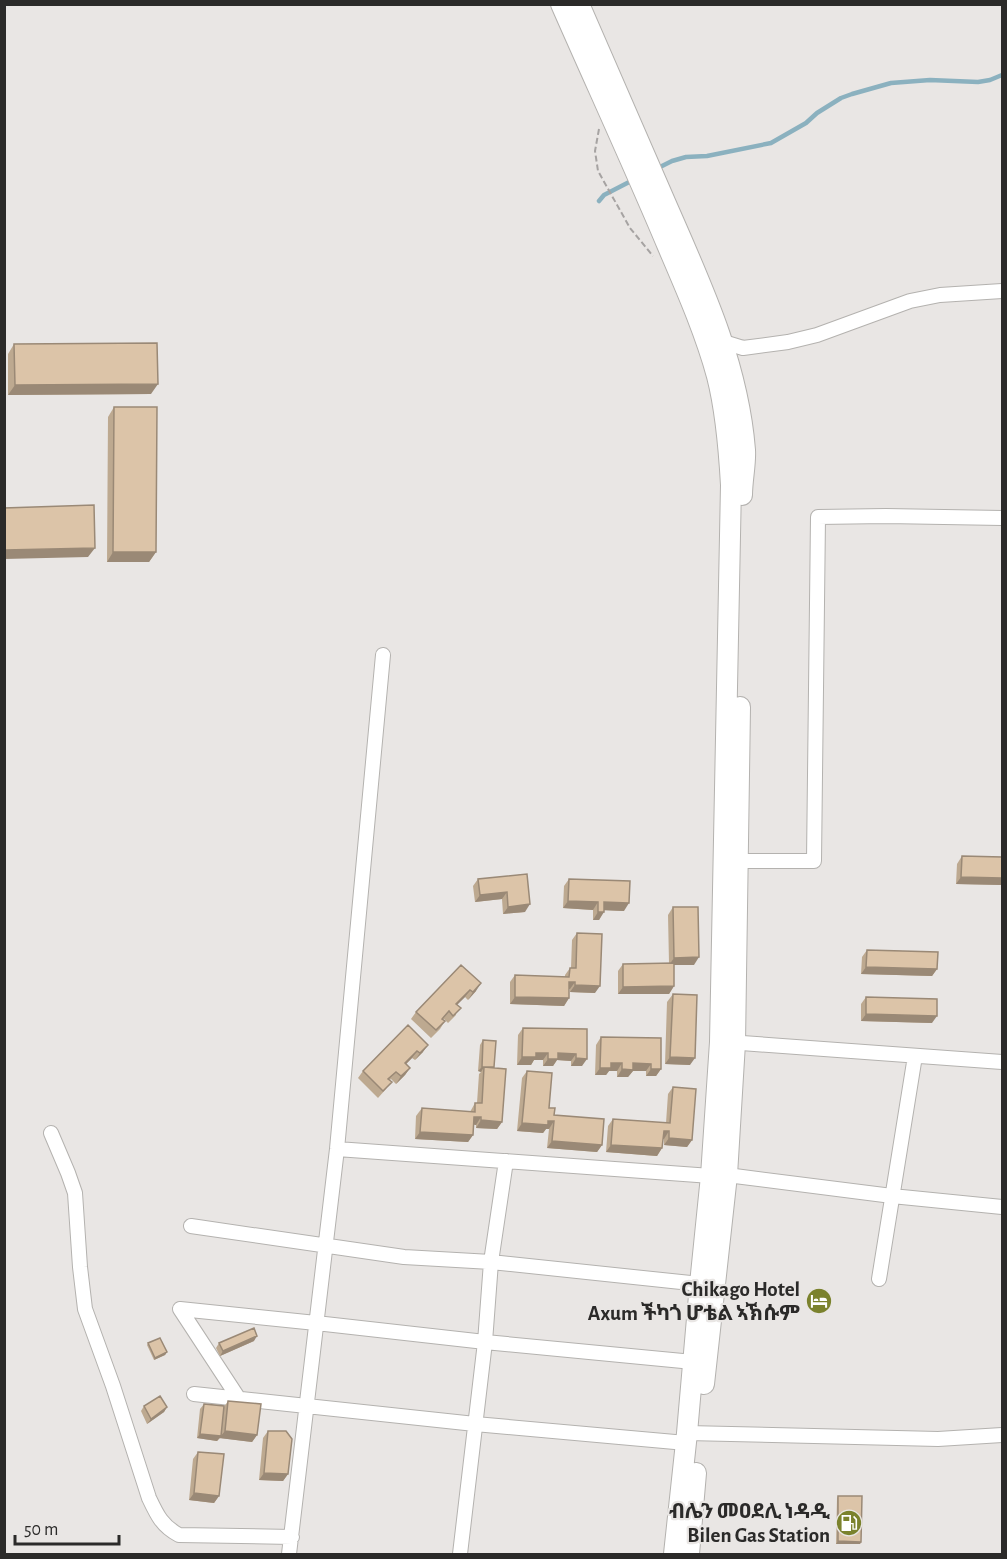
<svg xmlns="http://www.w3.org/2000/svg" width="1007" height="1559" viewBox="0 0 1007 1559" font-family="'Alegreya Sans','Noto Sans Ethiopic',sans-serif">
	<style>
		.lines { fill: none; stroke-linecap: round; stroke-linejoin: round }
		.stream { stroke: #8bb1bf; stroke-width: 4.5 }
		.street-casing { stroke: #b4b2af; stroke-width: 16 }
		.secondary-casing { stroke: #b4b2af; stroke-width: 22 }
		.path { stroke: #a6a3a2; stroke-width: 2; stroke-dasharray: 6 3; stroke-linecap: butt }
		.street { stroke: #fff; stroke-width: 14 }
		.secondary { stroke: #fff; stroke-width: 20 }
		.wall { fill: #bda990 }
		.shaded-wall { fill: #9a8976 }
		.building { fill: #dcc4a8; stroke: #9a8976; stroke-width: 1.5 }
		.labels { text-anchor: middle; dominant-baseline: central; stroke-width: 4.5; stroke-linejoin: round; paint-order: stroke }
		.poi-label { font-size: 21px; font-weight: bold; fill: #2b2a29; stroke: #e9e6e4; text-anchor: end }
	</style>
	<rect width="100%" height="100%" fill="#e9e6e4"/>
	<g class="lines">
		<path class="stream" d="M656 169 672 161 686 157 707 156 771 143 806 123 817 113 841 98 852 94 891 83 930 80 978 82 990 80 1002 75
			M599 201 604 195 635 179"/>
		<g class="street-casing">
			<path id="street" d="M717 340 743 348 788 342 817 335 910 301 940 295 1002 291
				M738 861H814L818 517 886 516 1002 518
				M728 1042 1002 1062
				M51 1133 68 1173 75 1193 80 1267 85 1309 113 1386 149 1498C157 1515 162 1526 179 1535L292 1537
				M337 1149 711 1176
				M727 1175 892 1196 1002 1207
				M191 1226 404 1257 491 1262 700 1284
				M879 1279 915 1056
				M180 1309 316 1323 485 1342 693 1362
				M180 1309 239 1399
				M194 1394 475 1424 686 1443
				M687 1433 938 1439 1002 1435
				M289 1554 337 1149 383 655
				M460 1554 485 1342 491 1262 506 1161"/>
		</g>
		<g class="secondary-casing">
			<path id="secondary" d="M561 4C597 86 634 166 668 247 686 289 705 332 717 376 726 411 729 449 731 485L720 1042 711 1176 700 1284 687 1433 674 1554
				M579 4C608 71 637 138 666 204 701 284 738 362 745 450 746 463 742 480 742 495
				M704 1384 727 1175 735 1043 740 707
				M689 1554 696 1473"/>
		</g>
		<path class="path" d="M599 129 595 151 598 171 630 228 653 256"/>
		<use href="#street" class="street"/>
		<use href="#secondary" class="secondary"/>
	</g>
	<path class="wall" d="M14 344 151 394 8 395V354Z
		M114 407 156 552 149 562H107L108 417Z
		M962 856 1002 857V885L956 884 957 864Z
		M527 874 525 912 503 914 502 899 475 902 473 886 478 879Z
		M569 879 624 911 604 910 599 920H593V910L563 908 564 886Z
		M673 907 694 965H674V986L669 994H618V971L623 964 669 963 668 915Z
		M577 933 595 993 570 992V989H569V998L564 1006 510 1004V982L515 975 565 977V975L570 968H571L572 940Z
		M867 950 937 969 932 976 861 974 862 957Z
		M461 965 476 991 468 1000 465 997 457 1004 456 1015 448 1023 444 1019H443L445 1021 440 1029 431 1038 411 1019 416 1012Z
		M673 994 690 1065 665 1064 667 1002Z
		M866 997 932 1023 861 1021V1004Z
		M408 1025 423 1052 415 1060 412 1058 406 1064 410 1068 405 1075 396 1084 391 1079 390 1080 386 1089 378 1098 358 1078 363 1071Z
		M523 1028 587 1029 582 1066H571V1061L557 1060 553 1066H543V1060H534L531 1065H517L518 1035Z
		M601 1037 661 1069 656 1076H646V1071H633L628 1077H617V1071H609L606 1075H595L596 1045Z
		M483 1040 494 1067 502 1122 497 1129 476 1128V1125L474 1124 473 1135 468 1142 415 1139 416 1116 422 1108 470 1112 475 1103H477L479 1074 481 1072 478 1071 480 1045Z
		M527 1071 554 1115 602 1145 597 1152 547 1148 549 1129H546L543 1133 517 1131 522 1078Z
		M673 1087 692 1140 687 1147 664 1145V1139L663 1138 662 1148 657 1156 606 1152 608 1126 613 1119 666 1123 668 1094Z
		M254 1341 220 1356 216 1348 219 1343Z
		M148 1343 167 1352 165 1355 154 1360 147 1345Z
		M228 1401 257 1435 252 1442 220 1438 217 1441 197 1438 200 1409 204 1404 224 1407Z
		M144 1406 167 1407 164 1412 147 1424 141 1411Z
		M268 1431 288 1474 283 1481 259 1480 263 1438Z
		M198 1452 219 1496 214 1503 189 1500 193 1459Z
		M838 1496 861 1542 860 1544H836L837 1498Z"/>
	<path class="shaded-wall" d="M158 384 151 394 8 395 15 385Z
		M95 548 88 557 4 559V550Z
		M113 552H156L149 562H107Z
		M961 877 1002 878V885L956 884Z
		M507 892 502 899 475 902 480 895Z
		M568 901 598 902 593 910 563 908Z
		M604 902 629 903 624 911 599 910Z
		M530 904 525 912 503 914 508 907Z
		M598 912H604L599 920H593Z
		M699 957 694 965H669L674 958Z
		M866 967 937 969 932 976 861 974Z
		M569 982H575L570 989H564Z
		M481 983 476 991 468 1000 473 992Z
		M575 985 600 986 595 993 570 992Z
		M674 986 669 994H618L623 987Z
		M470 990 465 997 451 1011 456 1004Z
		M515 997 569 998 564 1006 510 1004Z
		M866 1014 937 1016 932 1023 861 1021Z
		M428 1045 423 1052 415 1060 420 1053Z
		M417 1051 412 1058 400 1070 405 1063Z
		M536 1053H548L543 1060H534L531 1065H517L522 1057Z
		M558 1053 576 1054 571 1061 557 1060 553 1066H543L548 1059Z
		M670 1057 695 1058 690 1065 665 1064Z
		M576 1058 587 1059 582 1066H571Z
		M611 1063H622L617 1071H609L606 1075H595L600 1068Z
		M633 1063 651 1064 646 1071H633L628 1077H617L622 1069Z
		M482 1067H494H484L481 1072 478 1071Z
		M410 1068 405 1075 396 1084 401 1076Z
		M651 1069H661L656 1076H646Z
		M474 1117H481L476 1125 469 1124Z
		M481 1120 502 1122 497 1129 476 1128Z
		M548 1121H554L549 1129H546L543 1133 517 1131 522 1123Z
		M664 1131H669L664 1139 659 1138Z
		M420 1132 473 1135 468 1142 415 1139Z
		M669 1138 692 1140 687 1147 664 1145Z
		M552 1141 602 1145 597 1152 547 1148Z
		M611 1145 662 1148 657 1156 606 1152Z
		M257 1336 254 1341 220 1356 223 1351Z
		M167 1352 165 1355 154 1360 155 1358Z
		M167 1407 164 1412 147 1424 151 1419Z
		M225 1431 257 1435 252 1442 219 1438Z
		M200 1434 221 1436 217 1441 197 1438Z
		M264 1473 288 1474 283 1481 259 1480Z
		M194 1493 219 1496 214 1503 189 1500Z
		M838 1541 861 1542 860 1544H836Z"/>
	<path class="building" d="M157 343 158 384 15 385 14 344Z
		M114 407H157L156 552H113Z
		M94 505 95 548 4 550V508Z
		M962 856 1002 857V878L961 877Z
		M527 874 530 904 508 907 507 892 480 895 478 879Z
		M569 879 630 881 629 903 604 902V912H598V902L568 901Z
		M673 907H698L699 957 674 958Z
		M577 933 602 934 600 986 575 985V982H569V998L515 997V975L569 977 570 968H576Z
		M867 950 938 952 937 969 866 967Z
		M674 963V986L623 987V964Z
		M461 965 481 983 473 992 470 990 456 1004 461 1008 453 1016 449 1011 442 1019 445 1021 436 1030 416 1012Z
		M673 994 697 995 695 1058 670 1057Z
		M866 997 937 999V1016L866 1014Z
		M408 1025 428 1045 420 1053 417 1051 405 1063 410 1068 401 1076 396 1072 388 1079 392 1082 383 1091 363 1071Z
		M523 1028 587 1029V1059L576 1058V1054L558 1053V1059H548V1053H536V1057H522Z
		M601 1037 661 1038V1069H651V1064L633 1063V1070L622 1069V1063H611V1068H600Z
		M483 1040 496 1041 494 1067H482Z
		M484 1067 506 1069 502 1122 481 1120V1117H474L473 1135 420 1132 422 1108 475 1112V1103H482Z
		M527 1071 552 1073 549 1108H555L554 1115 604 1119 602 1145 552 1141 554 1121H548V1125L522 1123Z
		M673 1087 696 1089 692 1140 669 1138V1131H664L662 1148 611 1145 613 1119 670 1123Z
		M254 1328 257 1336 223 1351 219 1343Z
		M160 1338 167 1352 155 1358 148 1343Z
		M160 1396 167 1407 151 1419 144 1406Z
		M228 1401 261 1404 257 1435 225 1431Z
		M204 1404 224 1406 221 1436 200 1434Z
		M268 1431H286L292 1439 288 1474 264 1473Z
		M198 1452 224 1454 219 1496 194 1493Z
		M838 1496H862L861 1542 838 1541Z"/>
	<defs>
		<g id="hotel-disc" transform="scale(1.35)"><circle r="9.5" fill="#7b822d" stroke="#e9e6e4"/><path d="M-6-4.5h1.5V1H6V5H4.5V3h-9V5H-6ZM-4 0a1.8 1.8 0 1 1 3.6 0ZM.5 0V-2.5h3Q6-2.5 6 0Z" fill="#fff"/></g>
		<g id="fuel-disc" transform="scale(1.35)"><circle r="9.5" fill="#7b822d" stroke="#e9e6e4"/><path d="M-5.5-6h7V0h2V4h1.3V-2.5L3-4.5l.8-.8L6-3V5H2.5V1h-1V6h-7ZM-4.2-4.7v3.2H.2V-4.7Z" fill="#fff"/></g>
	</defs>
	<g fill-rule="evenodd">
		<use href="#hotel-disc" x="819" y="1301"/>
		<use href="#fuel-disc" x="849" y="1523"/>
	</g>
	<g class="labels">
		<g class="poi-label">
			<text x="800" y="1289">Chikago Hotel<tspan x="800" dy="24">Axum ችካጎ ሆቴል ኣኽሱም</tspan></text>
			<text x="830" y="1511">ብሌን መዐደሊ ነዳዲ<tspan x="830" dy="24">Bilen Gas Station</tspan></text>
		</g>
	</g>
	<rect width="1007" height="1559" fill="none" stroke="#2b2a29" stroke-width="12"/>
	<path d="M15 1535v9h104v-9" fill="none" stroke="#2b2a29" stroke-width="3"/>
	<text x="24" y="1535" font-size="18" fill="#2b2a29" stroke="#e9e6e4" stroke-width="4.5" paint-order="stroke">50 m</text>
</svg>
